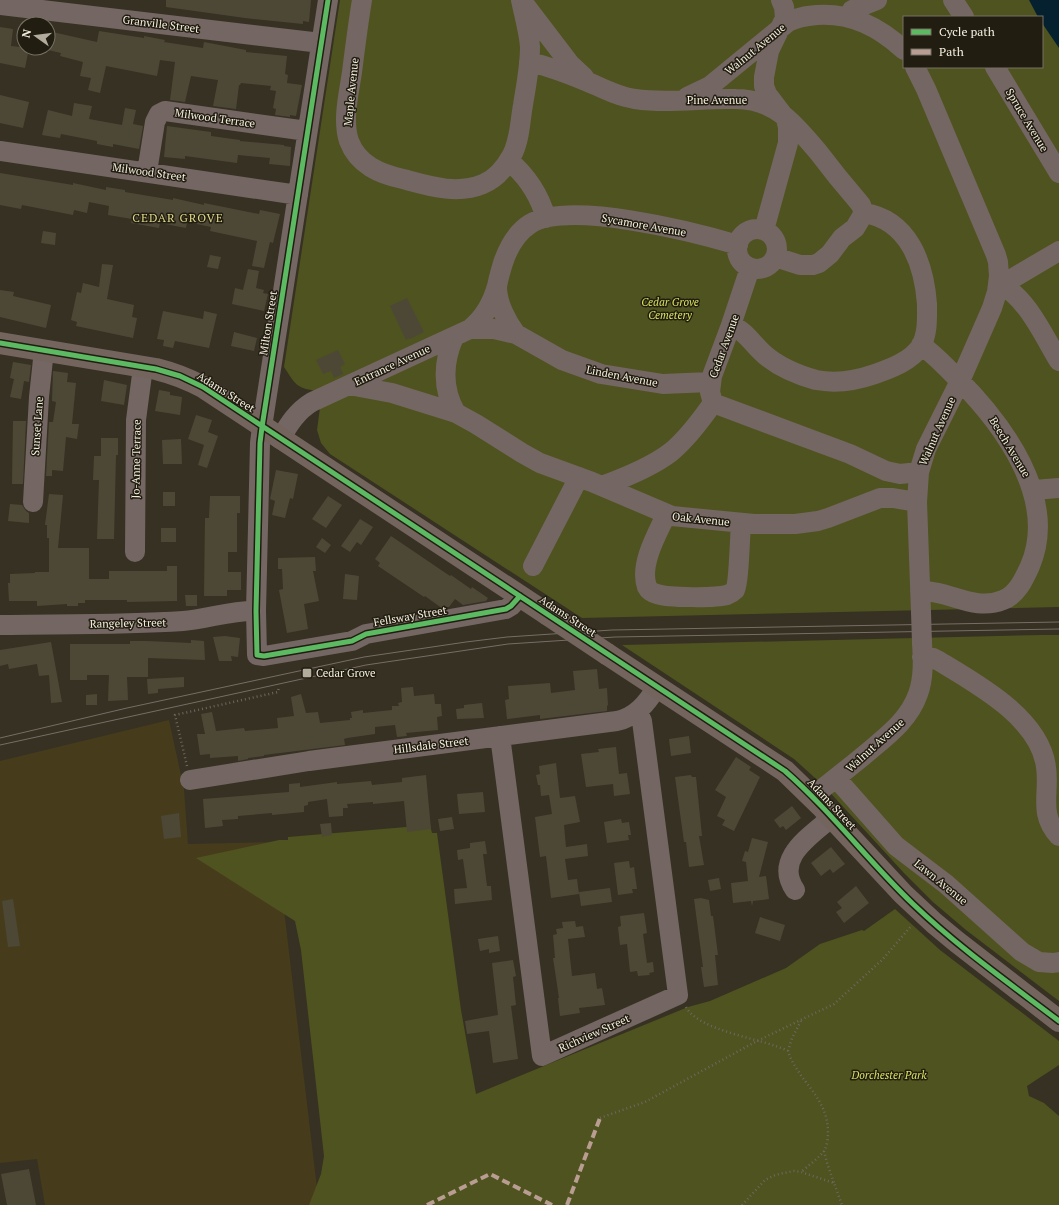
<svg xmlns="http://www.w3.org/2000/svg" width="1059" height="1205" viewBox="0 0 1059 1205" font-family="'PT Serif',serif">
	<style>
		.built { fill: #463c1c }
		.green { fill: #4f531f; fill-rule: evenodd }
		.water { fill: #05212f }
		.building { fill: #4d4836 }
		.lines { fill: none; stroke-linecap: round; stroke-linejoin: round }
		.path { stroke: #6f6660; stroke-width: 2.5; stroke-dasharray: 1 3; stroke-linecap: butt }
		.minor { stroke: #746663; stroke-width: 20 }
		.major { stroke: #74645e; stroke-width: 22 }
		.tram { stroke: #776d66; stroke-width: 1 }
		.minor-bridge { stroke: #746663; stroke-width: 20 }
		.major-bridge { stroke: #74645e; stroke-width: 22 }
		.quiet { stroke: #b99d93; stroke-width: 4; stroke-dasharray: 8 4; stroke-linecap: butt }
		.cycleway-casing { stroke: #211d11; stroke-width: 8 }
		.cycleway { stroke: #5cba63; stroke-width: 5 }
		.poi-dot { fill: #b2ac9d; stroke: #211d11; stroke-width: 1.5 }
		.labels { text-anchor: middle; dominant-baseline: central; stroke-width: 3; stroke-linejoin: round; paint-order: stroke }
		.street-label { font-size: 11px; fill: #f5efdf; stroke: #211d11 }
		.park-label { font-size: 11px; font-style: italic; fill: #d8e55c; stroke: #211d11 }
		.poi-label { font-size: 11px; fill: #f5efdf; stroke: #211d11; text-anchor: start }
		.neighbourhood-label { font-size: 12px; letter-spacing: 1px; fill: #ddd788; stroke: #211d11 }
	</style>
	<rect width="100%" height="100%" fill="#363122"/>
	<path class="built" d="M169 720 184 789 188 844 276 842 319 1205H45L37 1159 0 1163V761Z"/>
	<path class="green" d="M340 0H1059V607L582 618 330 454 321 443 317 430 321 400 317 391C296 388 296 385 284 367ZM904 17H1042V67H904Z
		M1042 635H1059V1001L966 930 933 902 904 873 824 786 794 759 622 645Z
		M430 825 432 833H437L461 1010 476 1094 688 1007 710 1001 786 968 820 944 862 930 864 931 895 909 940 950 1059 1041V1065L1027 1086 1029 1096 1044 1103 1059 1116V1205H309L321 1174 324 1156 301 950 295 921 196 858 279 840H288V837Z"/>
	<path class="water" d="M1029 0H1059V48L1042 23V17H1038Z"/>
	<path class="building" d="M166 0H311L309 22 303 21V24L245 18 166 7Z
		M0 27 13 29 11 46 29 48 25 68 0 63Z
		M48 31 97 42 99 31 144 38V36L165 40 164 42 203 48 204 42 246 50V52L287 56 285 74 288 75 287 83 302 85 296 116 290 115V117L275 115 276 109 273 108 276 91 270 90 271 86 241 83 240 85H239L236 109 213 106 218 80 191 76 185 102 170 100 175 62 160 60 157 76 106 66 100 93 88 90 91 78 80 76 83 62 60 56 61 53 48 50Z
		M0 95 29 102 23 128 0 123Z
		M74 103 92 106 89 119 122 125 125 108 136 110 133 124 143 126 139 149 113 144V147L97 144V141L61 134 60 138 42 135 48 110 72 116Z
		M167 126 211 132V136L240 140V141L284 145V146L291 147 290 166 269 164 270 158 238 155 237 163 185 156V159L164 157Z
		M0 173 73 185V183L106 190V187L125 190V192L173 200V198L204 205V203L259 214 260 210 280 214 273 243 270 242 264 268 252 266 257 241 210 231 211 227 187 222 186 228 160 223 159 228 131 223 132 219 108 215 109 206 89 202 87 213 74 210 73 215 22 205 21 209 0 205Z
		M43 231 56 233 55 245 41 243Z
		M210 255 221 257 218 269 207 267Z
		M102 264 113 265 107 299 134 305 132 317 137 318 133 338 76 326 77 322 71 320 77 292 81 293 83 283 99 287Z
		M248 269 259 271 256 288 264 290 263 293 268 294 264 311 232 304 235 288 243 290Z
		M0 290 14 292 13 296 51 305 46 328 0 317Z
		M407 298 424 332 410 339 409 338 406 340 390 306Z
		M163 311 203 319 204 311 217 314 209 348 175 341 173 348 163 346 164 340 157 339Z
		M234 332 257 338 254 351 231 346Z
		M338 350 345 364 340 367 343 374 334 378 331 371 323 374 316 360Z
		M13 362 31 365 29 382 24 381 21 399 10 397 14 379 10 378Z
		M53 371 68 373 67 382 76 383 72 424H79L77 439 66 437 63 471 52 470V476H46L49 422H53L56 402 52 401Z
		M104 380 127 385 124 405 101 401Z
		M159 390 170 392V395L182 397 180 415 155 411Z
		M196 415 212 420 208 432 218 436 207 468 198 465 204 445 188 439Z
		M13 421H26L23 484H12Z
		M101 438H118V455H116L114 539H97L99 480H93L94 456H101Z
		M181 439 182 464H163L162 440Z
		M276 470 298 474 293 499 290 498 285 518 272 515 275 501 270 499Z
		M163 492H175V506H163Z
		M49 494 63 495 58 548H89V579H109V571H167V566H177V601L127 602V600H85V603H78V606H67V604L37 606V601H9L8 583H10V574L35 573V572H49V538H47V525H45Z
		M210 496H240V513H237V552H228V572H241V590H227V596H204L205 518H209Z
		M328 496 342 505 326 528 312 519Z
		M10 504 22 505 26 511 29 513V523L8 521Z
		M360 519 373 527 361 545 357 542 350 552 341 546Z
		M161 528H176V542H161Z
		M391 536 450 576 451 575 471 589 472 587 488 598 486 601 463 605 455 599 449 607H447L443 609 425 596 424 597 378 566 380 563 375 559Z
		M322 538 331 545 325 553 316 547Z
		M315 557 316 571H313L319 601 304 604 308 629 287 633 279 590 283 589 282 569H278V558Z
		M345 574 359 576 357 600 343 599Z
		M185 595H197V606H186Z
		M225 636 240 638 238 657 231 656 232 661H219L213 637Z
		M191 640 204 641 205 660 148 658V677H127L128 700 108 701 109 675H87V680H70V644H130V641H147L191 643Z
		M51 642 62 702 51 703 49 675 39 676 37 664 9 669 8 664 0 666V650Z
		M597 669 599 689 607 688 608 705 607 706V711L540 719V715L507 719 505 700 509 699 508 686 550 683 551 693 575 690 573 671Z
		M184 677V687L158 689V693L148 694 147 679Z
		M413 687 414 696 434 694 435 704H441L442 716 437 717 438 730 406 733 407 736 397 737 395 725 375 727V734L347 738 344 739 345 745 264 755V756L248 758V759L238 761V756L210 758V754L200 755 197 734H205L201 714 212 712 216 731 244 728 245 731 278 728 277 718 294 716 291 697 301 694 306 713 318 712 320 723 350 720V718H352L351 712 363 710V713L392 710V706H399L398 703 402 702 401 688Z
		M97 694V705H86V695Z
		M482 703 484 718 457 719 456 709 464 708V705Z
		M689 736 691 753 671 756 669 739Z
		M616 747 619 774 627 773 630 794 614 796 613 784 586 787 581 754 599 752 598 749Z
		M736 757 751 767 749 770 760 777 734 831 722 825 725 820 717 816 726 797 715 790Z
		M556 763 560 798 575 796 580 822 564 825 566 847 587 844 588 856 565 859 568 880 577 879 579 894 551 898 546 856 540 857 535 817 552 814 549 795 541 796 540 785H538L536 775 540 774 539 766Z
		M426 775 431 829 407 832 404 801 373 804V802L347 804 348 808H343V816L329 817 327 799 308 802V805L304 806V812L272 815V813L238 816V819L222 820 223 826 205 828 203 799 289 792V784L300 783V787L337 782V784L371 781 372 785 402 782V778Z
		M691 775 692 777H696L702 836H699L704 865 689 867 686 842H684L675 777Z
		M483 792 485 812 459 814 457 794Z
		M792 806 801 818 786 830 783 826 780 828 774 820Z
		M179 813 181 837 164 839 161 816Z
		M452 817 454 829 440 831 438 819Z
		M621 819 622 823 629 822 631 835H628L629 840 607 843 604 822Z
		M331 823 332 835 322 837 320 824Z
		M752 838 768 842 759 877 766 876 769 899 753 901 752 906 751 901 733 903 731 883 748 881 746 862 742 861 745 851 748 852Z
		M485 841 487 854H483L487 886H491L492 900 455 904 454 889 467 888 463 859 458 860 457 850 470 848V843Z
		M831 847 845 864 833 873 830 869 821 876 811 863Z
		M629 861 630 868 634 867 637 889H632L633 893 618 895 614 863Z
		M719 878 721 889 710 891 708 880Z
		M856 886 869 903 844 923 836 912 842 908 837 902Z
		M610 888 612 902 581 906 579 892Z
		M701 898 709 900 711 916H713L718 955H715L718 985 704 987 701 967H703L694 899Z
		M13 899 20 946 8 947 2 901Z
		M644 913 647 933 643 934 647 963 653 962 654 972 649 973 650 975 638 976 637 971 630 972 627 944 620 945 618 927 621 926 620 916Z
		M760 917 785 925 780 941 755 933Z
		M575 921 576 927 583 926 585 937 568 939 572 976 595 973 597 989 602 988 605 1005 579 1008 580 1013 560 1016 558 998H559L553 958H555L553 935 557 934 556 929 563 928 562 922Z
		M498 936 500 951 489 953V949L480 951 478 939Z
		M513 960 516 976 513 977 516 1005 511 1006 518 1059 493 1063 489 1031 467 1034 465 1021 498 1015 492 963Z
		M29 1169 36 1205H7L1 1174Z"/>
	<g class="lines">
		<path class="path" d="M187 766 175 715 278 692 279 686
			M686 1007C700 1032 762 1038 788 1051 798 1082 828 1096 828 1133 828 1138 827 1146 824 1151 821 1156 807 1167 801 1172
			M788 1051 792 1038 801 1021
			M600 1118 645 1102 757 1041 834 1004 882 960 912 925
			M824 1151 827 1163 834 1183
			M742 1205 765 1180 775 1175 784 1173 794 1171 801 1172 834 1183 842 1205"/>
		<path class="minor" d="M328 0 262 427 260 443 256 611 257 655 264 656 352 641 366 634 506 609 511 606 520 596
			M362 0C358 24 355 48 352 72 349 93 342 120 349 141 358 165 380 174 403 179 429 186 457 195 483 184 496 179 506 166 512 155 520 140 520 121 523 105 526 86 530 67 530 47 529 32 524 15 521 0
			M953 0 964 17
			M0 5 321 43
			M525 5 570 64 584 77
			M849 17 852 10 877 0
			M529 62C552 67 574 76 595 85 608 91 621 97 635 99 668 104 703 98 736 99 776 99 795 125 819 153 831 169 844 185 857 200L861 205 864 213
			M915 67 926 89 996 255 998 262 999 276 997 292 992 308 960 381 926 449 919 472 917 502 921 612
			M995 67 1059 173
			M687 97 710 86 788 22C797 17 807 16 817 15 852 13 879 27 904 50
			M0 151 298 195
			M509 161C527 176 539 194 546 218
			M147 172 155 122 159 114 165 111 307 131
			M737 249a20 20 0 1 1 40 0a20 20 0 1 1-40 0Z
			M764 230 788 143V127L786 119 767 94 764 86V77L769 51 785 18 784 7 781 0
			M775 257 800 265H813L819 263 830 254 842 238 855 228 864 213
			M999 284C1027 297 1043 335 1059 361
			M999 284 1008 281 1059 251
			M731 325C746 331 753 345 765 355 779 367 798 375 816 380 837 384 855 381 875 374 892 368 911 361 921 346 928 333 927 318 927 304 924 264 909 220 864 213
			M470 329H494L516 334 562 360 601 374 663 384 710 382
			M516 334C507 322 497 303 497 287 498 279 501 270 503 263 508 248 516 233 530 224 569 200 694 232 738 245
			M454 337C443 362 442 389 456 413
			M349 385 392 393 456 413 476 424 522 453 540 463 592 482 672 516 754 524H795L818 521 828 518 880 498H893L917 502
			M713 403 850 454 886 471 900 474 919 472
			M280 439C289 424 297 411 312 402L470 329C484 318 492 304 497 286
			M602 486C624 478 653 466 671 452 687 439 701 420 713 403L710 392 712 376 731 325 750 268
			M1034 490 1059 488
			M33 502 39 397 44 350
			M666 515C657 534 639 565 647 587 649 591 653 593 657 594 668 598 716 598 727 595 730 594 733 592 735 590 739 583 740 534 741 523
			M135 552 136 420 143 367
			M533 566 579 477
			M920 591C949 590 974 612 1003 600 1017 595 1024 579 1030 566 1059 498 1002 423 957 378 945 366 934 354 921 345
			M0 625C61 624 122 625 183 621 208 619 232 610 256 611
			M922 657 933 658 939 661C977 684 1040 718 1046 767 1050 793 1038 814 1059 836
			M500 736 542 1056 678 995 642 721 638 712
			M836 778 896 846 946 884 1022 952 1039 962 1053 963 1059 962
			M190 780 309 761 617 721C636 717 647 703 657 687
			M812 797C833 780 854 764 874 747 892 732 910 717 918 694 924 678 923 659 922 643
			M795 890C773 858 811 836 832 817"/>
		<path class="major" d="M0 343 156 369C172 373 188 379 203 387L547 614
			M607 654 785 771 821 806 903 894 934 923 957 942 1059 1021"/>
		<path class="tram" d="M0 738 127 708 364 657 466 642 507 637 612 630 1059 622
			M0 745 366 665 508 644 615 637 1059 629"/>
		<path class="minor-bridge" d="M921 612 922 643"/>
		<path class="major-bridge" d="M547 614 607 654"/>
		<path class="quiet" d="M427 1205 490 1174 552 1205
			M567 1205 600 1118"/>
		<g class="cycleway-casing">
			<path id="cycleway" d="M328 0 262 427 260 443 256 611 257 655 264 656 352 641 366 634 506 609 511 606 520 596
				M0 343 156 369 180 376 203 387 785 771C831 811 868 861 913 904 958 947 1009 983 1059 1021"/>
		</g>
		<use href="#cycleway" class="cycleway"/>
	</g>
	<rect class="poi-dot" x="302" y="668" width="10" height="10" rx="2"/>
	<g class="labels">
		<g class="street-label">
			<text transform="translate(161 24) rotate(7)">Granville Street</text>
			<text transform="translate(755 49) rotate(-39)">Walnut Avenue</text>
			<text transform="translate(351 92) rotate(-84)">Maple Avenue</text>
			<text x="717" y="100">Pine Avenue</text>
			<text transform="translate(215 118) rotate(8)">Milwood Terrace</text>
			<text transform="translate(1027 120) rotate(59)">Spruce Avenue</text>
			<text transform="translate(149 172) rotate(8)">Milwood Street</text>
			<text transform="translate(644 225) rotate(10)">Sycamore Avenue</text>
			<text transform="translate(268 323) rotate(-81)">Milton Street</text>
			<text transform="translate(724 346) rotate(-70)">Cedar Avenue</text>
			<text transform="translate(392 365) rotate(-25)">Entrance Avenue</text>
			<text transform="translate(622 376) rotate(11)">Linden Avenue</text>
			<text transform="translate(226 392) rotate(32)">Adams Street</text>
			<text transform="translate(37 426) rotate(-86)">Sunset Lane</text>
			<text transform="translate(937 431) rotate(-66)">Walnut Avenue</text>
			<text transform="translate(1010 447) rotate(59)">Beech Avenue</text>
			<text transform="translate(136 459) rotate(-89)">Jo-Anne Terrace</text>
			<text transform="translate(701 519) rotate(6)">Oak Avenue</text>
			<text transform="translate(410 616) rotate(-10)">Fellsway Street</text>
			<text transform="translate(568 616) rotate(33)">Adams Street</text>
			<text transform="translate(128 623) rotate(-1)">Rangeley Street</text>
			<text transform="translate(431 745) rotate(-7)">Hillsdale Street</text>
			<text transform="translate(875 745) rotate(-42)">Walnut Avenue</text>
			<text transform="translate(832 804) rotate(47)">Adams Street</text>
			<text transform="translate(941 882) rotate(39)">Lawn Avenue</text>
			<text transform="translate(594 1033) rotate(-24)">Richview Street</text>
		</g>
		<g class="park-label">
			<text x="670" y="302">Cedar Grove<tspan x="670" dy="13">Cemetery</tspan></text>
			<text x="889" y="1075">Dorchester Park</text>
		</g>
		<g class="poi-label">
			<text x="316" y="673">Cedar Grove</text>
		</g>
		<g class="neighbourhood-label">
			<text x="178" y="217">CEDAR GROVE</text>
		</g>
	</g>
	<rect x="903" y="16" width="140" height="52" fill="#211d11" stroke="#767163"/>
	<rect x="911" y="29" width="20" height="6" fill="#5cba63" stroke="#767163"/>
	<text x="939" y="36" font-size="12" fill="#f5efdf">Cycle path</text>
	<rect x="911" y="49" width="20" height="6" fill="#b99d93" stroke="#767163"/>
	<text x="939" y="56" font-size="12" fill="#f5efdf">Path</text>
	<g transform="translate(36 36) rotate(284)"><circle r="19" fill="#211d11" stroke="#767163"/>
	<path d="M0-3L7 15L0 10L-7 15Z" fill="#b2ac9d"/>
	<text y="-6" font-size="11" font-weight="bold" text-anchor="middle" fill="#f5efdf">N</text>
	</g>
</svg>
